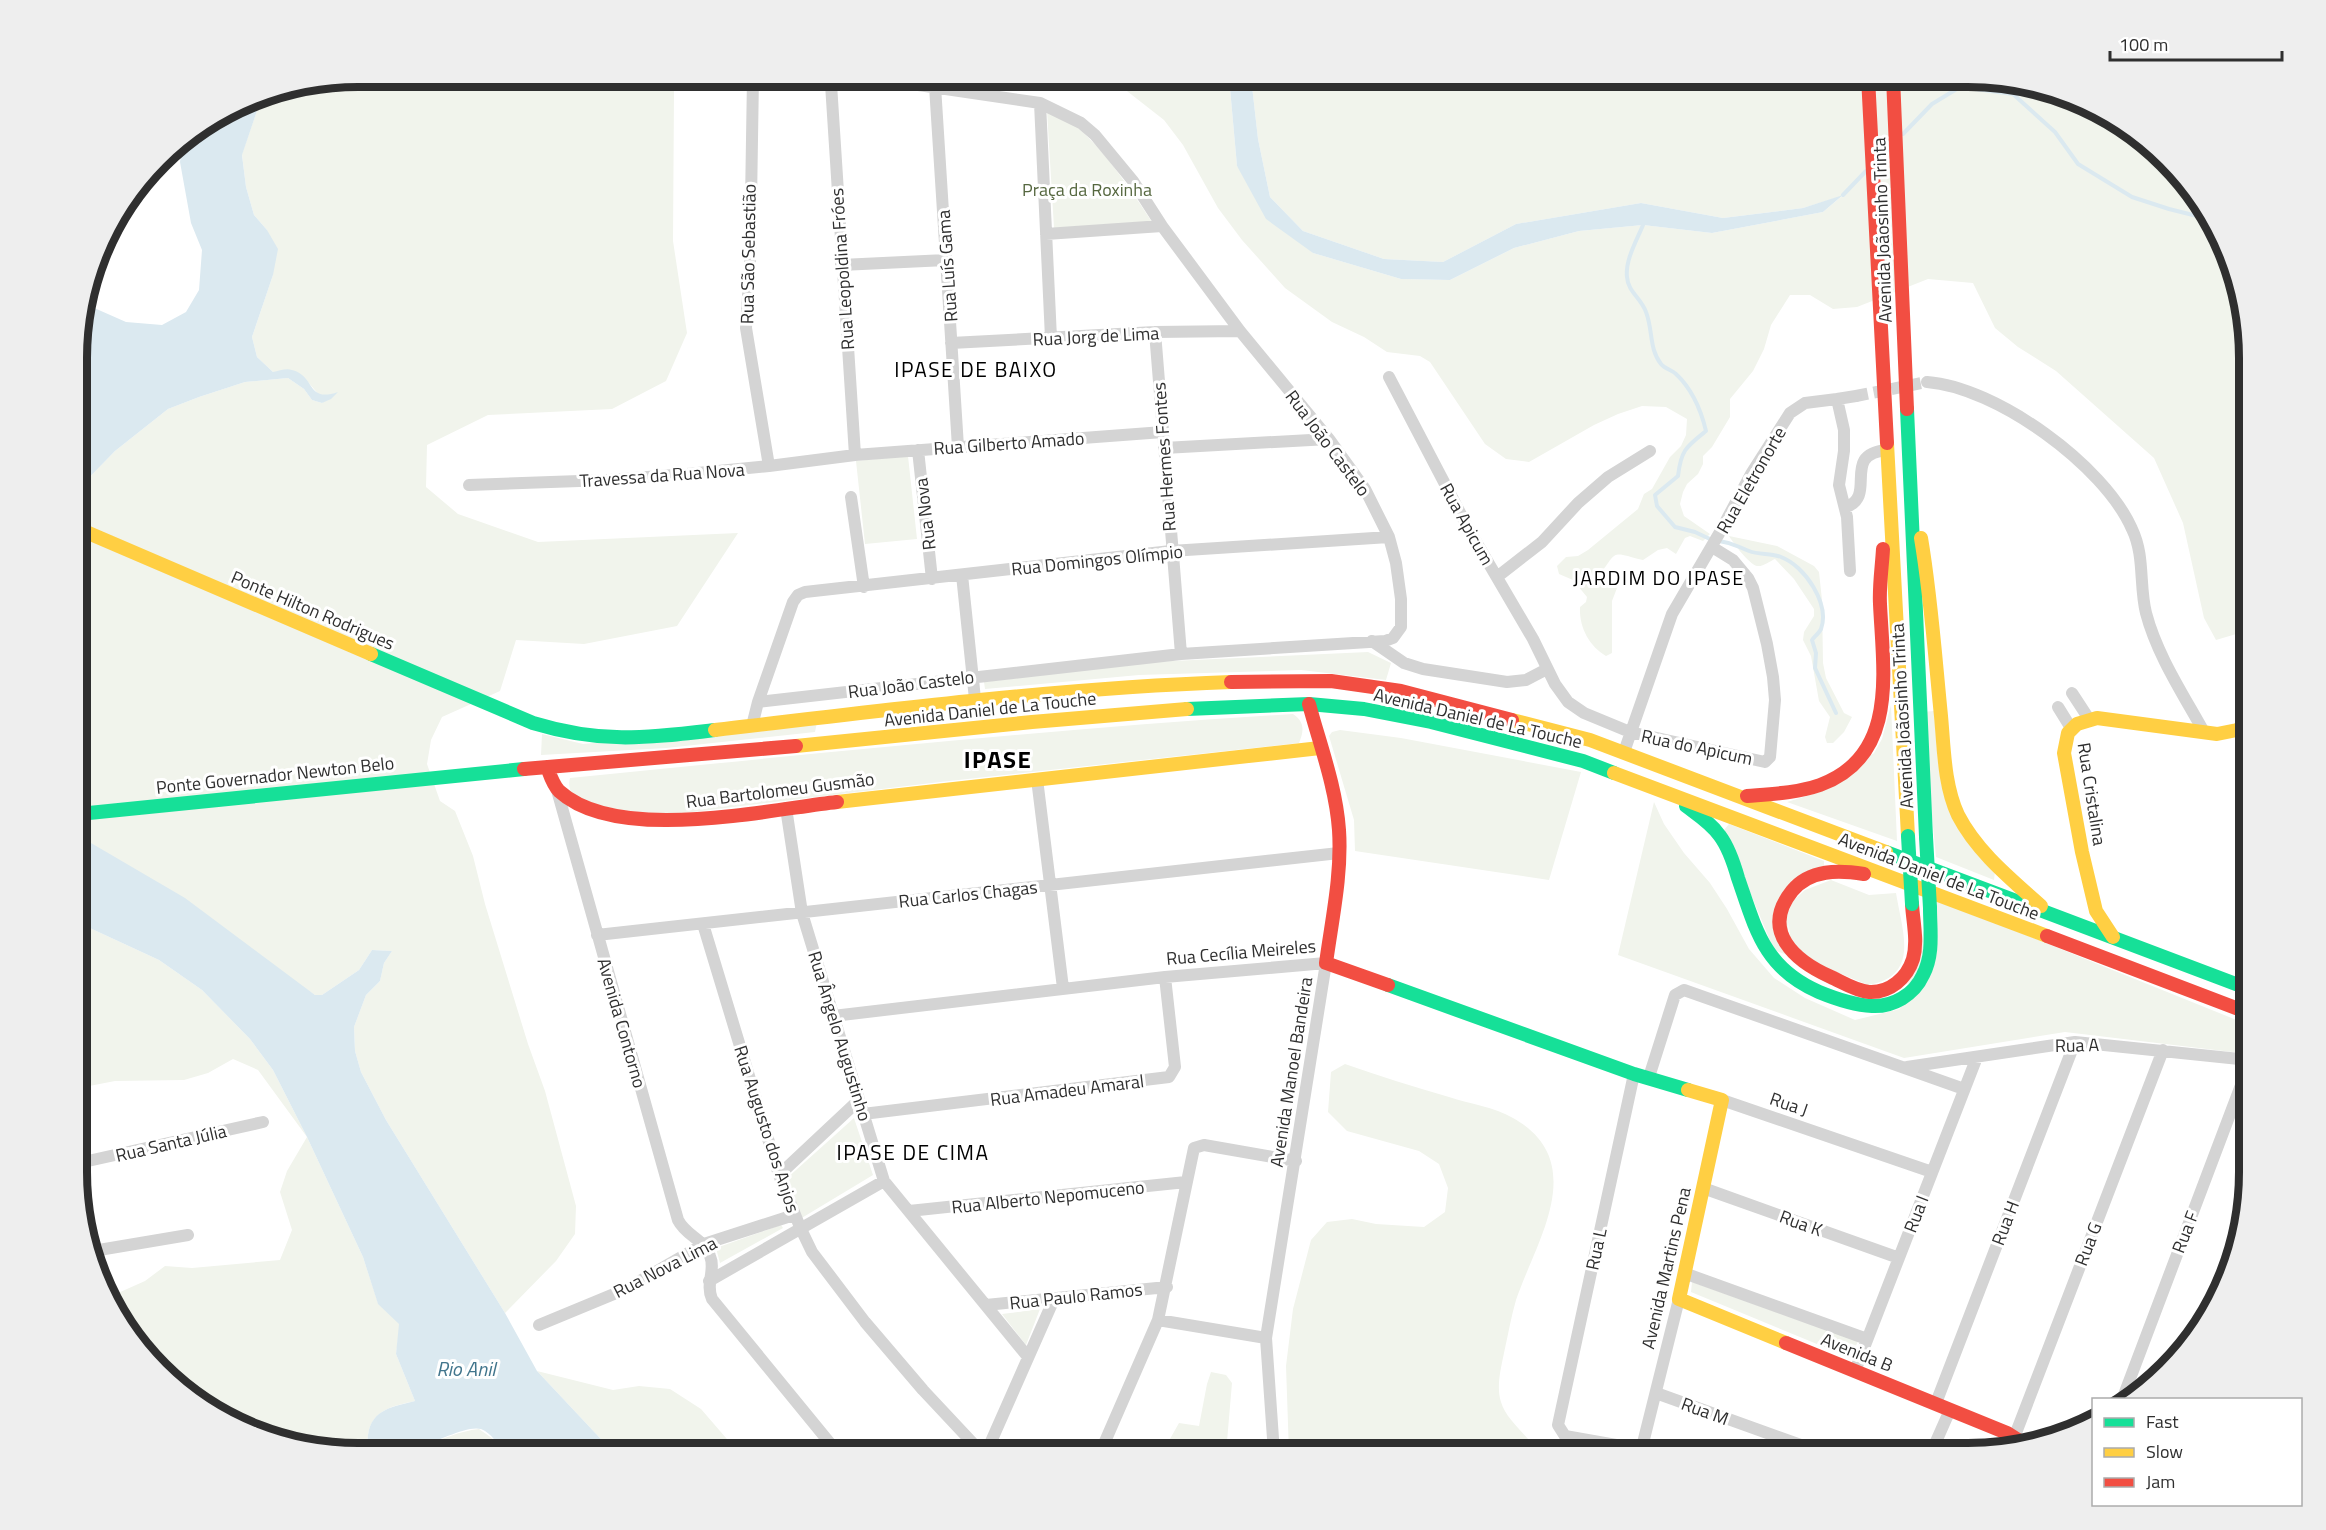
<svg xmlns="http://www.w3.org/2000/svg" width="2326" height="1530" viewBox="0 0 2326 1530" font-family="'Titillium Web',sans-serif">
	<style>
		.green { fill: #f1f4ec }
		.water { fill: #dbe9f0 }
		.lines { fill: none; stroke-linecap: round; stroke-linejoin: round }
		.stream { stroke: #dbe9f0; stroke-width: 4 }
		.street-tunnel { stroke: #d5d5d5; stroke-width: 12; stroke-dasharray: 12 6; stroke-linecap: butt }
		.street { stroke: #d4d4d4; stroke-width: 12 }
		.fast { stroke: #16e098; stroke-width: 14 }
		.slow { stroke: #ffcf43; stroke-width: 14 }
		.jam { stroke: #f24e42; stroke-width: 14 }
		.fast-bridge { stroke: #16e098; stroke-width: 14 }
		.labels { text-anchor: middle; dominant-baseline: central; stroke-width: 6; stroke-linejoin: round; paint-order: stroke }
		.park-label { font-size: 18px; fill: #55673f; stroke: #fff }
		.street-label { font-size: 18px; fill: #2f2f2f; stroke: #fff }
		.neighbourhood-label { font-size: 20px; letter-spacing: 1.5px; fill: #000; stroke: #fff }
		.water-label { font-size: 20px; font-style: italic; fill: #41758c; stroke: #fff }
		.quarter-label { font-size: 21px; letter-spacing: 1.5px; fill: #000; stroke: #fff }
		.district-label { font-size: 24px; font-weight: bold; letter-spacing: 1.5px; fill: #000; stroke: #fff }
		.rim { fill: none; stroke: #2f2f2f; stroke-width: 8 }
	</style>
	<rect width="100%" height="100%" fill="#fff"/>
	<path class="green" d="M358 77H682L674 91 673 241 687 333 666 381 612 409 488 415 427 445 426 487 458 514 538 542 738 533 677 626 584 644 516 640 500 691 442 717 431 740 427 764 440 801 455 811 473 856 485 904 528 1044 545 1091 576 1206 575 1234 556 1261 505 1313 386 1120 361 1072 355 1051 354 1027 366 995 380 981 384 963 392 951 372 950 359 970 322 995H315L79 836V488L115 451 168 409 199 397 245 382 288 378 304 389 312 400 322 403 336 393 326 396 319 395 308 382 273 372 257 357 252 337 273 275 267 230 254 215 246 187 242 154 262 96Z
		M1109 77H1229L1237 166 1313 253 1401 279 1450 280 1514 248 1579 231 1643 225 1712 233 1823 212 1842 196 1803 208 1723 218 1641 203 1516 224 1443 262 1384 259 1303 231 1270 197 1258 139 1251 77H1968L2058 91 2125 124 2212 218 2249 340V561C2243 584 2246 609 2243 632L2216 640 2204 618 2183 523 2154 458 2056 371 2018 347 1995 328 1973 283 1928 279 1857 307 1833 309 1810 295H1790L1771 325 1764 349 1753 371 1730 399V417L1712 447 1703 456V464L1698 474 1687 484 1683 492 1680 504 1684 516 1710 534 1703 541 1690 536 1685 538 1676 554 1667 548 1658 550 1643 560C1611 552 1618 549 1599 576L1617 588 1612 601V653L1606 656C1589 646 1579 627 1580 607L1586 602 1587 597 1573 580 1559 574 1557 566 1566 557 1578 556 1588 550 1638 509 1644 494 1652 489 1670 457 1681 446 1686 435 1687 419 1666 407 1642 406 1618 414 1594 425 1529 462 1506 459 1485 444 1430 362 1420 356 1387 352 1364 337 1332 322 1285 288 1242 240 1218 208 1183 145 1164 120Z
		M1047 111C1054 114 1062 117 1068 121 1097 138 1133 193 1152 222L1054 228Z
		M908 456 917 539 865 544 856 461Z
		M1729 536 1777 546 1814 566 1819 572 1822 600 1823 663 1826 678 1844 713 1852 717 1844 732 1833 743H1827L1825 737 1830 717 1819 701 1811 656 1803 640 1804 632 1814 616V609L1794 579 1775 559C1770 561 1763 567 1757 566 1749 564 1734 544 1729 536Z
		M1368 652 1391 663 1386 680 1301 670 1139 675 985 689 984 682 1149 662Z
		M1891 705 1897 841 1787 802 1820 792 1874 753 1882 739Z
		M1934 711 1938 764 1995 871 1994 880 1936 857 1922 712Z
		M1293 714C1305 722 1304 731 1299 743L940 782 668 815C648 813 582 808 571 792 569 787 569 782 570 778 811 754 1051 729 1293 714Z
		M817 722 815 732 666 748 541 755 542 734 583 744Z
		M1340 730 1401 738 1581 772 1549 880 1355 851 1354 820 1329 736 1332 732Z
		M1654 802 1664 824 1684 853 1710 883 1727 909 1749 949 1774 978 1805 998 1855 1020 1900 1009 1934 898 2249 1025V1054L2065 1032 1904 1058 1618 955Z
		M1729 824 1824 861V866L1791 881 1787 955 1774 950 1724 830Z
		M1831 880 1869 895 1896 893C1902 931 1921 976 1868 985L1810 961 1790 938 1788 912 1793 901 1805 890Z
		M79 923 159 960 202 990 250 1039 273 1070 307 1137 363 1257 378 1303 400 1324 396 1354 415 1401C394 1406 372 1409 368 1435 367 1441 369 1447 367 1453L268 1439 201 1406 114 1313 109 1297 145 1281 165 1266 192 1268 280 1260 292 1230 280 1192 287 1171 307 1137 258 1070 233 1059 208 1073 184 1080 115 1081 79 1088Z
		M1345 1064C1379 1076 1414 1087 1449 1097 1470 1104 1494 1107 1513 1118 1591 1162 1536 1241 1516 1300 1511 1317 1508 1335 1504 1353 1501 1368 1496 1387 1501 1402 1506 1420 1529 1436 1538 1453H1289L1286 1366 1293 1309 1311 1240 1327 1222 1352 1219 1376 1224 1424 1227 1445 1212 1448 1188 1439 1164 1419 1151 1347 1131 1328 1112 1331 1072Z
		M854 1118 873 1175 800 1219 786 1179Z
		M781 1225 783 1228 720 1263 716 1248Z
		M1692 1282 1858 1341 1851 1358 1691 1292Z
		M1040 1309 1026 1345 1002 1314Z
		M537 1371 613 1390 639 1386 670 1389 701 1409 739 1453H614Z
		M1211 1372 1226 1375 1232 1383 1226 1453H1162L1179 1423 1199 1426 1207 1384Z
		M479 1429 496 1441 501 1453H390C399 1447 412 1448 423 1445 442 1440 459 1431 479 1429Z"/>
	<path class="water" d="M1229 77H1251L1258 139 1270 197 1303 231 1384 259 1443 262 1516 224 1641 203 1723 218 1803 208 1843 195 1823 212 1712 233 1643 225 1579 231 1514 248 1450 280 1401 279 1313 253 1266 219 1237 166Z
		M262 96 242 155 246 187 254 215 267 230 278 249 273 275 252 337 257 357 273 372C279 371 286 368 292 370 316 376 306 403 338 392L331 399 322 403 312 400 304 389 288 378 245 382 199 397 168 409 115 451 79 488V322L85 301 92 307 126 322 162 325 186 312 199 290 202 250 191 223 180 162 183 140 251 98Z
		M79 836 185 898 315 995H322L359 970 372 950 392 951 384 963 380 981 366 995 354 1027 355 1051 361 1072 386 1120 505 1313 537 1371 614 1453H501C499 1444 491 1433 481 1429 467 1425 437 1442 422 1445 403 1450 386 1453 367 1453 369 1447 367 1441 368 1435 372 1408 394 1407 415 1401L396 1354 399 1324 378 1304 363 1257 307 1137 273 1070 250 1039 202 990 159 960 79 923Z"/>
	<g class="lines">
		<path class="stream" d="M1903 134 1932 104 1960 87 2013 94 2055 132 2078 164 2132 197 2169 209 2213 220
			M1878 160 1889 148
			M1843 195 1866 171
			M1643 225C1637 240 1625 260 1627 277 1628 292 1641 298 1646 312 1653 330 1649 349 1661 364 1665 369 1672 370 1676 374 1692 389 1701 410 1706 431 1686 447 1681 450 1678 476L1655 495 1657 506 1675 527 1695 532 1712 540
			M1719 541C1734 543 1736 546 1749 551 1759 555 1771 553 1781 557 1805 566 1830 604 1821 629 1819 633 1814 637 1812 640L1816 653 1815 668 1836 713"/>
		<path class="street-tunnel" d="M1856 396 1927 382"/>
		<path class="street" d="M753 77 750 264 746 328 769 466
			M835 77 831 84 855 455
			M935 86 958 447
			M1040 103 1051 338
			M1046 234 1162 226
			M841 265 946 260
			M1155 332 1181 654
			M951 343 1155 332 1240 331
			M1389 377 1468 528 1533 639 1555 684 1568 702 1584 713 1630 732 1765 762 1770 757 1775 700 1773 677 1767 644 1753 588 1748 578 1733 560 1712 547
			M1927 382C1996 387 2104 465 2132 529 2145 556 2139 585 2146 613 2157 655 2183 694 2204 732
			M1837 399 1856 396
			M1164 448 1329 439
			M918 450 932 579
			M469 485 608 480 687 474 769 466 855 455 1163 432
			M851 497 864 587
			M1846 507C1878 496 1840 454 1887 450
			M962 575 975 699
			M1497 577 1542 542 1578 503 1608 477 1650 451
			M1372 641 1404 663 1423 669 1507 682 1526 680 1547 669
			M2072 693 2089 719
			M758 702 1181 654 1385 641 1393 638 1401 627V599L1396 563 1389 537 1365 489 1329 439 1240 331 1162 226 1133 181 1095 135 1081 123 1040 103 864 77
			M2058 707 2071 728
			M752 726 758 702 793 602 798 595 805 592 1171 551 1389 537
			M1624 752 1672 614 1720 532 1751 474 1790 413 1805 403 1837 399 1844 430V451L1839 485 1847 517 1850 571
			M1037 779 1063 988
			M557 790 678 1220C686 1236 704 1239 710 1256 716 1270 705 1284 712 1299L838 1453
			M786 808 802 913 884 1181 1028 1357
			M703 924 779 1175 800 1227 812 1252 865 1322 923 1390 982 1453
			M597 935 1339 853
			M833 1016 1165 977 1326 963 1266 1338 1274 1453
			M1907 1067 2075 1042 2249 1060
			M1634 1074 1558 1425 1565 1436 1633 1448H1639L1643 1443 1679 1299
			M1649 1077 1675 995 1684 990 1964 1089
			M1722 1100 1932 1172
			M863 1114 1169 1077 1175 1067 1165 977
			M79 1163 263 1122
			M779 1175 859 1100
			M1703 1188 1899 1258
			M909 1211 1186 1182
			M93 1251 188 1235
			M1684 1273 1867 1339
			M709 1281 884 1181
			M986 1305 1167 1287
			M1158 1320 1266 1338
			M539 1325 626 1289 704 1244 794 1215
			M1855 1371 1977 1057
			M1656 1393 1823 1453
			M2122 1400 2249 1064
			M1936 1403 2075 1042
			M2014 1438 2163 1050
			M986 1453 1054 1299
			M1100 1453 1158 1320 1194 1148 1204 1145 1296 1161
			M1931 1453 1950 1410"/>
		<path class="fast" d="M1907 409 1926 837
			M371 654 533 723C602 744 646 738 715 730
			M1187 709 1309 704 1364 709 1431 722 1583 761 1614 773
			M1686 806C1698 815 1711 823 1720 836 1729 848 1734 864 1738 878 1756 930 1764 968 1819 992 1836 999 1853 1005 1872 1006 1893 1007 1914 995 1923 975 1934 954 1930 931 1930 908
			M79 814 524 769
			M1886 852 2249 989
			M1388 985 1634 1074 1688 1090"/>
		<path class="slow" d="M1887 443 1908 836
			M79 529 371 654
			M1921 538C1931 597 1935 656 1941 716 1944 748 1944 785 1958 815 1977 852 2011 879 2041 906
			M1512 720 1590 740 1886 852
			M715 730C887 710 1058 688 1231 682
			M796 746 1032 722 1187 709
			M1614 773 2047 936
			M837 802 1320 748
			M2113 937 2096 911 2082 852 2064 753 2068 733 2077 724 2097 718 2217 734 2237 730 2249 723
			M1688 1090 1722 1100 1679 1299 1786 1343"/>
		<path class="jam" d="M1868 77 1887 443
			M1893 77 1907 409
			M1231 682 1331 681 1401 691 1512 720
			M1309 704C1320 745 1336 787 1339 830 1342 874 1332 919 1326 963L1388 985
			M547 767C550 775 553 785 559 791 617 844 765 810 837 802
			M524 769 796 746
			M1747 796C1771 794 1797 793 1820 785 1899 756 1883 671 1880 604 1879 586 1882 567 1883 549
			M1864 874C1839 870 1810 869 1792 891 1760 931 1795 961 1831 977 1842 982 1856 991 1869 992 1890 993 1907 978 1913 959 1918 941 1913 922 1912 904
			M2047 936 2249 1013
			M1786 1343 2007 1433 2021 1442"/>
		<path class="fast-bridge" d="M1908 836 1912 904
			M1926 837 1930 908"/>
	</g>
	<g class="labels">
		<g class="park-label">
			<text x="1087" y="189">Praça da Roxinha</text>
		</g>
		<g class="street-label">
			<text transform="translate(1882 230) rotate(-92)">Avenida Joãosinho Trinta</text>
			<text transform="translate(748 254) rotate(-89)">Rua São Sebastião</text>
			<text transform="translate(947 266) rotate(-94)">Rua Luís Gama</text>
			<text transform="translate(842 269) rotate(-94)">Rua Leopoldina Fróes</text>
			<text transform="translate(1096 336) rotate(-3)">Rua Jorg de Lima</text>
			<text transform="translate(1009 443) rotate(-4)">Rua Gilberto Amado</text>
			<text transform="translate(1328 443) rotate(53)">Rua João Castelo</text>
			<text transform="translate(1164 457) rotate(-94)">Rua Hermes Fontes</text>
			<text transform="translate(662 475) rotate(-4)">Travessa da Rua Nova</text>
			<text transform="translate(1751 480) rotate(-60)">Rua Eletronorte</text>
			<text transform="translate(925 514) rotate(-97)">Rua Nova</text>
			<text transform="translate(1467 524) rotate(61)">Rua Apicum</text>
			<text transform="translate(1097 560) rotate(-6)">Rua Domingos Olímpio</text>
			<text transform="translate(313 610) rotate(23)">Ponte Hilton Rodrigues</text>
			<text transform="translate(911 684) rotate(-7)">Rua João Castelo</text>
			<text transform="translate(990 709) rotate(-6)">Avenida Daniel de La Touche</text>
			<text transform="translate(1902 716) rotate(-93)">Avenida Joãosinho Trinta</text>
			<text transform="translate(1478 718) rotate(13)">Avenida Daniel de La Touche</text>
			<text transform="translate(1697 747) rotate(12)">Rua do Apicum</text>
			<text transform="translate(275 775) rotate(-6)">Ponte Governador Newton Belo</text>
			<text transform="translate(780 790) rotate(-7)">Rua Bartolomeu Gusmão</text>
			<text transform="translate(2092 794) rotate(81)">Rua Cristalina</text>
			<text transform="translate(1939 876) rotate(21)">Avenida Daniel de La Touche</text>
			<text transform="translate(968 894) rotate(-6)">Rua Carlos Chagas</text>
			<text transform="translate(1241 952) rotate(-5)">Rua Cecília Meireles</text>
			<text transform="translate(622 1023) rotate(74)">Avenida Contorno</text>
			<text transform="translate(840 1036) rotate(73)">Rua Ângelo Augustinho</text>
			<text transform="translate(2077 1045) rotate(-1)">Rua A</text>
			<text transform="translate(1291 1072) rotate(-81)">Avenida Manoel Bandeira</text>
			<text transform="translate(1067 1090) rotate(-7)">Rua Amadeu Amaral</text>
			<text transform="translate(1789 1104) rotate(19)">Rua J</text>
			<text transform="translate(767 1129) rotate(72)">Rua Augusto dos Anjos</text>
			<text transform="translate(171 1143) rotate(-13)">Rua Santa Júlia</text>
			<text transform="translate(1048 1197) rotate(-6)">Rua Alberto Nepomuceno</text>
			<text transform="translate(1916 1214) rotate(-69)">Rua I</text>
			<text transform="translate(1801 1223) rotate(20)">Rua K</text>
			<text transform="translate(2005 1223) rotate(-69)">Rua H</text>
			<text transform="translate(2185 1232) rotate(-69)">Rua F</text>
			<text transform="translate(2088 1244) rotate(-69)">Rua G</text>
			<text transform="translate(1596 1249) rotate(-78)">Rua L</text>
			<text transform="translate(665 1267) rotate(-27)">Rua Nova Lima</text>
			<text transform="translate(1666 1268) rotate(-77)">Avenida Martins Pena</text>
			<text transform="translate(1076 1296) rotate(-6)">Rua Paulo Ramos</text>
			<text transform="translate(1857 1352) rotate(22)">Avenida B</text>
			<text transform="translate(1705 1411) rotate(20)">Rua M</text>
		</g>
		<g class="neighbourhood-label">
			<text x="1659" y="577">JARDIM DO IPASE</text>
		</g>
		<g class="water-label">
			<text x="466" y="1368">Rio Anil</text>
		</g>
		<g class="quarter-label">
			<text x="976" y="369">IPASE DE BAIXO</text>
			<text x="913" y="1152">IPASE DE CIMA</text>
		</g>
		<g class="district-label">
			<text x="998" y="759">IPASE</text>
		</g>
	</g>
	<path d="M0 0H2326V1530H0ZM358 87H1968A271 271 0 0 1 2239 358V1172A271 271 0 0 1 1968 1443H358A271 271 0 0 1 87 1172V358A271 271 0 0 1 358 87Z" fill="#eee" fill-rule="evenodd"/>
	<path class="rim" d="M358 87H1968A271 271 0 0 1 2239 358V1172A271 271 0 0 1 1968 1443H358A271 271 0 0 1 87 1172V358A271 271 0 0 1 358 87Z"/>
	<rect x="2092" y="1398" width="210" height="108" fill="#ffffff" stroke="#acacac" stroke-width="1.5"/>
	<rect x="2104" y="1418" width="30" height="9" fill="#16e098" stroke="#acacac" stroke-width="1.5"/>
	<text x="2146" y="1428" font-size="18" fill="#2f2f2f">Fast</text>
	<rect x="2104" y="1448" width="30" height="9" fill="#ffcf43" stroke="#acacac" stroke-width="1.5"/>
	<text x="2146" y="1458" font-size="18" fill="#2f2f2f">Slow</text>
	<rect x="2104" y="1478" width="30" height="9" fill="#f24e42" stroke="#acacac" stroke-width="1.5"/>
	<text x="2146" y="1488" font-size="18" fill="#2f2f2f">Jam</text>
	<path d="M2110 51v9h172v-9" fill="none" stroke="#2f2f2f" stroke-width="3"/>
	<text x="2119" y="51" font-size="18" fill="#2f2f2f" stroke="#ffffff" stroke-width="4.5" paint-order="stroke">100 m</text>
</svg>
